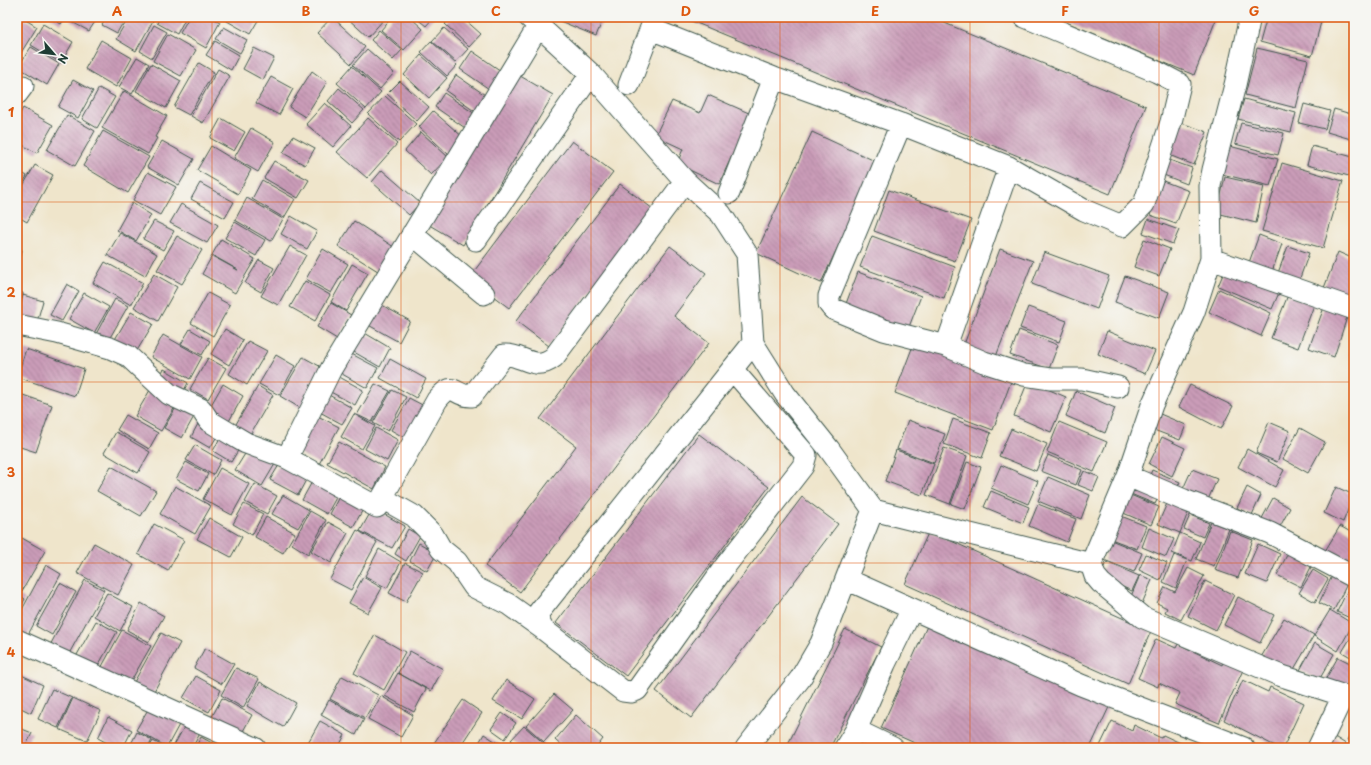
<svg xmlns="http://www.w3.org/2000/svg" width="1371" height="765" viewBox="0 0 1371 765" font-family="'Playpen Sans',sans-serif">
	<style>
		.building { fill: url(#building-back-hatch) }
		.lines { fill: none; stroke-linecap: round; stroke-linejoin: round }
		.street-casing { stroke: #3e564b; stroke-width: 23 }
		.street { stroke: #fff; stroke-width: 21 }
		.grid { fill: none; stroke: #de580e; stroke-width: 1; stroke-opacity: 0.55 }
		.neatline { fill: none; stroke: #de580e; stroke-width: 1.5 }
		.grid-label { font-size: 13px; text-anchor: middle; font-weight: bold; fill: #de580e }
	</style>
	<defs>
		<pattern id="building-back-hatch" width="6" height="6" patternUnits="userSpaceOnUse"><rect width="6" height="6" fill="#ca9bb8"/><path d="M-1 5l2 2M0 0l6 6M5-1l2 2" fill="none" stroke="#a38096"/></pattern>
	</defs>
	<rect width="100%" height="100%" fill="#f6f6f2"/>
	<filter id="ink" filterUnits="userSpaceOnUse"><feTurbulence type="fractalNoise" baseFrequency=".025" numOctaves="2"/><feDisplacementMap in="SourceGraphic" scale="8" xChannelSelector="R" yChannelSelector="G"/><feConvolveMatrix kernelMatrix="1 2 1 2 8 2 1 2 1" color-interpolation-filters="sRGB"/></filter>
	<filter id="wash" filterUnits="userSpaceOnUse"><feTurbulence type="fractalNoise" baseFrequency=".012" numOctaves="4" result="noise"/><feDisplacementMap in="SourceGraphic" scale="16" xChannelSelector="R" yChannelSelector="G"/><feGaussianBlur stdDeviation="0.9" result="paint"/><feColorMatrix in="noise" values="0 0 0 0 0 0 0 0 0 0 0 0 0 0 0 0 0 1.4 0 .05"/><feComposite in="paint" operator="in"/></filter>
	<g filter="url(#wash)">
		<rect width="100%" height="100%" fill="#efe5cb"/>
		<g id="blocks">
			<path class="building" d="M17 17H21L37 27 17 59Z
				M50 17H65L61 24Z
				M72 17H98L89 31 70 21Z
				M107 17H126L117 33 102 25Z
				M129 17H155L136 51 116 39Z
				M160 17H186L177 34 157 23Z
				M189 17H211L220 22 206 48 180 33Z
				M220 17H260L250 34Z
				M332 17 365 47 351 64 317 33Z
				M346 17H386L368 37Z
				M392 17H410L423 29 404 50 381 30Z
				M415 17H434L426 26Z
				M451 17H462L481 34 469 47 445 24Z
				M561 17H604L596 36 560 21Z
				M682 17H930L1146 106 1110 194Z
				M1054 17H1217L1194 75Z
				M1267 17H1301L1321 22 1312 56 1260 42Z
				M43 24 73 42 61 63 31 45Z
				M154 25 167 32 152 58 140 51Z
				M224 27 247 40 240 53 216 39Z
				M444 28 468 49 456 62 432 41Z
				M379 30 402 50 393 60 371 40Z
				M168 34 196 50 181 76 153 61Z
				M101 40 132 58 116 87 85 69Z
				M215 41 239 55 231 70 206 55Z
				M431 41 457 65 447 76 421 52Z
				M31 47 59 64 47 85 18 67Z
				M254 48 274 58 263 80 243 69Z
				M1257 48 1308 60 1296 108 1245 95Z
				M367 49 394 73 380 89 353 65Z
				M472 51 504 73 492 91 460 69Z
				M421 55 447 78 429 98 404 75Z
				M137 57 149 64 132 94 119 87Z
				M199 63 214 72 189 115 174 107Z
				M151 64 181 81 166 108 136 91Z
				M352 66 381 92 366 109 337 83Z
				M218 69 230 76 203 123 191 116Z
				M312 71 327 82 305 117 289 107Z
				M515 73 553 95 463 245 426 223Z
				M456 75 488 97 477 113 446 91Z
				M271 77 293 89 279 115 256 103Z
				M73 80 93 91 78 118 58 107Z
				M400 81 429 107 417 121 387 94Z
				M99 88 115 97 97 128 82 119Z
				M339 88 364 110 352 123 328 101Z
				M124 91 167 116 155 137 157 138 148 154 102 128Z
				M444 93 478 116 468 130 435 107Z
				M708 95 751 114 719 184 677 164 683 149 655 136 672 101 700 113Z
				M385 96 416 124 399 142 368 114Z
				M1244 99 1296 113 1291 132 1238 119Z
				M325 103 351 126 333 147 306 124Z
				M1304 104 1330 111 1325 129 1299 123Z
				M23 108 53 125 37 153 17 142V119Z
				M1334 109 1354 115V140L1327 132Z
				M433 111 464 138 449 155 419 127Z
				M67 115 95 131 75 166 47 150Z
				M221 118 245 132 234 151 210 138Z
				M368 118 397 144 367 178 337 152Z
				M1176 121 1207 132 1194 165 1164 153Z
				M1241 123 1284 133 1278 155 1235 144Z
				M251 128 275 142 258 172 234 158Z
				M103 131 149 157 128 193 83 166Z
				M421 132 448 157 431 175 405 151Z
				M812 132 877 162 821 283 756 253Z
				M293 136 315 148 305 165 283 153Z
				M162 141 194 159 179 185 147 167Z
				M572 141 613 172 509 308 469 278Z
				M1222 144 1278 159 1270 186 1214 172Z
				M211 146 251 170 238 194 197 170Z
				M1312 146 1353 157 1349 176 1307 165Z
				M1161 157 1192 168 1187 184 1156 172Z
				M274 161 309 180 298 198 264 178Z
				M1282 163 1343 181 1323 248 1262 231Z
				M35 165 53 175 27 222 17 216V196Z
				M17 170 27 176 17 193Z
				M382 170 420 203 409 215 372 182Z
				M148 172 176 187 160 215 133 200Z
				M1225 177 1264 186 1256 223 1217 213Z
				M262 180 295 199 284 218 252 199Z
				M1163 181 1189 191 1176 224 1150 215Z
				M200 183 234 202 225 218 191 199Z
				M620 184 653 209 549 346 516 321Z
				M889 190 971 220 955 261 874 231Z
				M247 198 283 219 271 241 235 220Z
				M132 203 151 215 136 241 117 230Z
				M181 204 218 225 207 243 170 223Z
				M291 216 317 231 307 249 281 234Z
				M1148 219 1179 230 1173 244 1143 233Z
				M154 221 174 231 163 250 143 239Z
				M354 221 397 249 381 273 338 246Z
				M235 222 265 240 256 256 225 238Z
				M120 233 157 254 145 276 107 255Z
				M1259 235 1282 244 1270 277 1247 268Z
				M177 236 202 250 182 284 157 270Z
				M872 236 955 267 944 298 860 267Z
				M221 239 255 259 235 293 202 274 212 256 238 270 212 255Z
				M1144 239 1170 249 1159 276 1134 267Z
				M290 246 306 255 278 305 261 296Z
				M670 246 706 273 674 316 709 343 520 592 485 566 576 446 540 419Z
				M1288 246 1309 253 1296 289 1275 281Z
				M17 249 22 250 19 263H17Z
				M323 249 348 264 331 293 306 279Z
				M1000 249 1033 261 995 359 963 347Z
				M1044 252 1109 276 1097 309 1032 284Z
				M1338 252 1354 259V305L1322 293Z
				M259 260 274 268 261 292 245 283Z
				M105 262 143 283 131 305 93 283Z
				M352 264 368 273 346 311 331 302Z
				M1227 265 1281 288 1272 309 1218 286Z
				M858 272 921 296 907 332 844 309Z
				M154 274 177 287 158 321 134 307Z
				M1125 276 1169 292 1159 318 1115 302Z
				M305 281 330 295 315 321 290 307Z
				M67 284 79 291 62 321 50 315Z
				M1219 289 1271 313 1261 336 1209 312Z
				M17 291 23 293 18 313H17Z
				M84 293 109 307 94 333 69 319Z
				M208 293 230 305 213 336 191 323Z
				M23 295 43 301 36 325 17 318Z
				M1288 295 1314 305 1298 348 1271 338Z
				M115 299 128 306 108 341 96 334Z
				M375 301 410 321 399 342 363 322Z
				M1326 302 1349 311 1334 357 1309 348Z
				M331 303 351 315 337 339 317 327Z
				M1028 307 1067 321 1059 342 1020 328Z
				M131 312 153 324 135 354 114 341Z
				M190 329 210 341 202 355 181 344Z
				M225 329 243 340 229 365 211 354Z
				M358 329 390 348 380 367 347 348Z
				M1019 330 1058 345 1049 369 1010 355Z
				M1107 331 1155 351 1145 374 1098 354Z
				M163 335 202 357 190 379 151 357Z
				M248 341 267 351 247 385 229 374Z
				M1354 342V357L1349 355Z
				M914 343 1012 379 993 430 895 393Z
				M26 349 84 369 75 396 17 377Z
				M346 351 378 368 367 388 335 370Z
				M276 355 295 366 279 395 259 384Z
				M303 357 323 368 300 408 280 396Z
				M208 358 226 368 208 399 190 389Z
				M390 359 426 379 416 398 380 378Z
				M164 369 188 383 183 392 158 378Z
				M334 374 363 390 355 405 325 389Z
				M1028 381 1066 397 1051 432 1014 416Z
				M223 384 243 396 228 423 207 412Z
				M375 384 390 391 372 422 357 415Z
				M1190 385 1233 406 1221 429 1179 407Z
				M258 386 273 395 247 440 232 431Z
				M150 390 176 405 161 431 135 416Z
				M392 390 406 397 388 431 373 423Z
				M1076 391 1115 408 1105 433 1066 416Z
				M20 394 52 405 36 452 17 446V402Z
				M327 394 352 408 342 424 318 411Z
				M409 398 430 409 412 442 391 430Z
				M178 404 196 413 182 438 164 428Z
				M1153 411 1186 425 1180 440 1146 427Z
				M354 414 375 426 362 449 341 437Z
				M126 415 158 433 149 449 117 430Z
				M316 415 339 427 319 464 296 451Z
				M953 419 991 433 982 458 944 444Z
				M200 420 220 431 210 448 191 437Z
				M908 420 945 434 934 463 897 449Z
				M1059 422 1107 442 1094 472 1047 452Z
				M1269 422 1290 431 1277 462 1256 453Z
				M376 428 398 440 387 461 365 449Z
				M1300 428 1325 442 1308 473 1283 459Z
				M1011 429 1047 444 1036 471 999 456Z
				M116 432 150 452 138 473 104 453Z
				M222 434 242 444 231 462 213 451Z
				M699 434 769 487 626 676 556 623Z
				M1162 437 1185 448 1172 476 1149 464Z
				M339 442 385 467 374 489 327 463Z
				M195 445 221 460 213 475 186 460Z
				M944 448 967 456 950 504 926 495Z
				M248 449 275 464 262 486 235 470Z
				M1247 449 1284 470 1275 487 1238 467Z
				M896 450 934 464 922 495 885 481Z
				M1048 455 1082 470 1076 485 1041 471Z
				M186 462 208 474 199 491 176 479Z
				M967 462 981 467 965 509 951 504Z
				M279 465 306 480 298 495 270 480Z
				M1001 465 1038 481 1028 504 991 488Z
				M111 466 156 491 141 516 97 491Z
				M220 468 249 484 232 515 203 499Z
				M1192 469 1217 479 1207 502 1182 491Z
				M1152 470 1180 482 1174 494 1147 482Z
				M1084 471 1099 477 1093 491 1078 485Z
				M1048 477 1090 495 1081 519 1038 501Z
				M313 480 338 494 327 514 302 500Z
				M1131 482 1160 494 1155 504 1126 492Z
				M255 484 277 496 267 514 245 502Z
				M175 486 211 506 195 534 160 514Z
				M1247 487 1261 495 1252 515 1237 508Z
				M1336 487 1354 495 1343 522 1324 513Z
				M991 491 1029 507 1023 523 984 507Z
				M341 493 365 506 353 527 330 514Z
				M1128 494 1159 507 1151 525 1121 512Z
				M283 495 309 510 298 528 272 514Z
				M802 497 838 524 691 718 656 691Z
				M1273 498 1290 508 1276 534 1259 524Z
				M1168 501 1189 510 1180 533 1158 524Z
				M244 504 263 514 252 535 233 524Z
				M1038 504 1076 519 1067 542 1029 526Z
				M373 508 405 526 392 548 360 531Z
				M310 511 326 520 308 554 292 544Z
				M1190 515 1209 523 1203 537 1184 529Z
				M1121 516 1146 526 1137 549 1111 539Z
				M266 517 295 533 283 553 255 537Z
				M209 518 242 537 231 557 197 539Z
				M328 522 348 533 331 563 311 551Z
				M1211 522 1229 529 1214 566 1196 559Z
				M154 524 184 540 168 571 138 554Z
				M1340 526 1354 534V568L1325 551Z
				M1149 528 1174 539 1166 557 1142 547Z
				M408 529 420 536 406 561 395 554Z
				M357 530 377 542 351 590 330 579Z
				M929 531 1151 631 1128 684 905 584Z
				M1230 531 1253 540 1238 578 1215 570Z
				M1180 533 1200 542 1192 561 1172 553Z
				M22 538 45 551 22 591 17 589V547Z
				M1111 540 1142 553 1134 572 1104 560Z
				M94 543 134 565 118 595 77 573Z
				M419 543 437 553 427 571 410 561Z
				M1258 544 1280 554 1267 583 1245 574Z
				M379 549 401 562 387 588 365 576Z
				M1289 551 1313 563 1301 587 1277 575Z
				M1146 554 1167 563 1160 580 1139 570Z
				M1174 555 1187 560 1176 588 1163 582Z
				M1106 562 1139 576 1132 591 1100 577Z
				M405 563 423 572 406 602 389 593Z
				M46 565 61 574 24 642 17 639V619Z
				M1188 568 1204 576 1181 620 1165 612 1167 608 1157 603 1165 587 1175 592Z
				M1313 570 1328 579 1315 602 1299 593Z
				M1333 574 1348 582 1334 610 1319 603Z
				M1140 575 1152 580 1141 606 1129 601Z
				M363 577 382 588 368 613 349 603Z
				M85 580 104 590 65 661 47 651Z
				M1205 581 1234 595 1216 630 1188 616Z
				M60 583 76 592 52 635 36 626Z
				M1351 583 1354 585V620L1337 612Z
				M107 593 133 607 120 631 94 616Z
				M17 594 25 599 17 614Z
				M1238 597 1274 615 1260 643 1224 625Z
				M141 603 164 616 149 642 127 630Z
				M1330 610 1353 624 1338 651 1314 636Z
				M1284 618 1314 635 1290 676 1260 659Z
				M96 621 117 632 94 673 73 662Z
				M928 624 1110 705 1090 748H926L881 728Z
				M845 629 881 647 864 680 830 748H786Z
				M122 630 151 646 128 686 100 670Z
				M1354 632V659L1342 652Z
				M161 633 180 643 152 695 133 684Z
				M375 635 405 652 384 690 354 673Z
				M1156 639 1176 648 1178 644 1222 665 1223 661 1243 670 1219 723 1175 704 1180 693 1159 683 1158 687 1138 678Z
				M1315 643 1334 654 1319 680 1300 670Z
				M205 648 234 664 222 684 194 668Z
				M410 651 443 669 431 691 398 673Z
				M1338 657 1354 665V672L1344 692 1324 682Z
				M236 668 259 679 243 708 221 695Z
				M17 673 43 685 31 713 17 706Z
				M398 673 426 689 414 712 385 696Z
				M196 676 221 690 209 712 183 698Z
				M342 676 378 695 365 718 330 699Z
				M506 680 535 699 522 719 493 701Z
				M1243 680 1268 692 1270 687 1304 703 1283 748H1279L1224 720Z
				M260 682 296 703 283 727 247 706Z
				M52 689 72 698 58 728 38 719Z
				M554 694 573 710 544 742 526 726Z
				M381 696 413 715 401 737 368 719Z
				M73 698 101 711 87 741 59 729Z
				M222 698 252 715 238 740 208 724Z
				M329 700 364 719 356 735 321 715Z
				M463 700 482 713 459 748H440L434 743Z
				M150 706 180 723 167 747 136 730Z
				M502 713 516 723 505 739 491 729Z
				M576 715 603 739 596 748H564L555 740Z
				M108 717 132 730 123 748H116L98 738Z
				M188 720 203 728 192 748H176L173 747Z
				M320 721 345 735 338 748H305Z
				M1112 721 1132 731 1134 725 1161 738 1163 735 1191 748H1099Z
				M524 726 547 746 545 748H520L511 740Z
				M17 727 32 733 25 748H17Z
				M1354 727V744L1347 740Z
				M137 732 152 740 148 748H129Z
				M484 734 501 745 499 748H476Z
				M1333 736 1352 748H1326Z
				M201 737 221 748H195Z
				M153 741 167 748H149Z"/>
		</g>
	</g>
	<g filter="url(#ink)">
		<use href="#blocks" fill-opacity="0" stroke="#3e564b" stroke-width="1"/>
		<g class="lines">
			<g class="street-casing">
				<path id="street" d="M529 17 591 74 685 181 721 214 747 254 753 343 785 394 829 449 873 510 1091 564
					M1250 17 1235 85 1213 170 1210 186 1211 259 1194 312 1152 405 1128 476 1091 564 1095 576 1101 583 1142 617 1279 675 1354 699
					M651 29 774 78 901 124 1009 167 1084 210 1122 226 1144 204 1171 122 1180 84 1157 72 1025 17
					M629 85 655 17
					M17 94 23 86
					M901 124 829 296V304L833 309 884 330 946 346 1009 167
					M729 193 774 78
					M412 234 484 294
					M476 240 591 74
					M1211 259 1354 309
					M17 325 57 333 110 348 128 356 169 394 201 409 209 421 229 433 246 443 287 458 377 507 437 400C455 378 453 397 472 396L504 355C522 353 534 373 554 357L685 181
					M946 346 984 362 1024 375 1051 379H1082L1118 387
					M732 369 806 455 803 466 723 569 637 690 631 692 623 691 543 629 538 620 539 612 753 343
					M287 458 331 369 539 25
					M1128 476 1184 500 1270 533 1354 577
					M382 498 414 516 433 535 441 549 457 562 474 587 508 604 543 629
					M846 579 1081 685 1244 748
					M17 640 255 748
					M746 748 800 679 821 643 873 510
					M845 748 856 730
					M893 748 856 730 885 664 912 609
					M1318 748 1343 696"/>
			</g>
			<use href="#street" class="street"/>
		</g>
	</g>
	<path class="grid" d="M212 17V748M401 17V748M591 17V748M780 17V748M970 17V748M1159 17V748M17 202H1354M17 382H1354M17 563H1354"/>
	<rect width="1371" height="765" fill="none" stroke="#f6f6f2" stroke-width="44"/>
	<g transform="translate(54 54) rotate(118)" stroke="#f6f6f2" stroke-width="3" paint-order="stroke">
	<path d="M0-3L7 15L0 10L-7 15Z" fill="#1f3d34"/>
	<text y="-6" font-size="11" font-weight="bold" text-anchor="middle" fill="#1f3d34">N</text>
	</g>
	<rect x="22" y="22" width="1327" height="721" class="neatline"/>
	<g class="grid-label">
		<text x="117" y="16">A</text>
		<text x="306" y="16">B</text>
		<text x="496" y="16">C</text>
		<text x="686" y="16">D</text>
		<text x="875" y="16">E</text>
		<text x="1065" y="16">F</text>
		<text x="1254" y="16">G</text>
		<text x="11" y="117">1</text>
		<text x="11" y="297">2</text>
		<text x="11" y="477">3</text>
		<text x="11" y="657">4</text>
	</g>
</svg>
